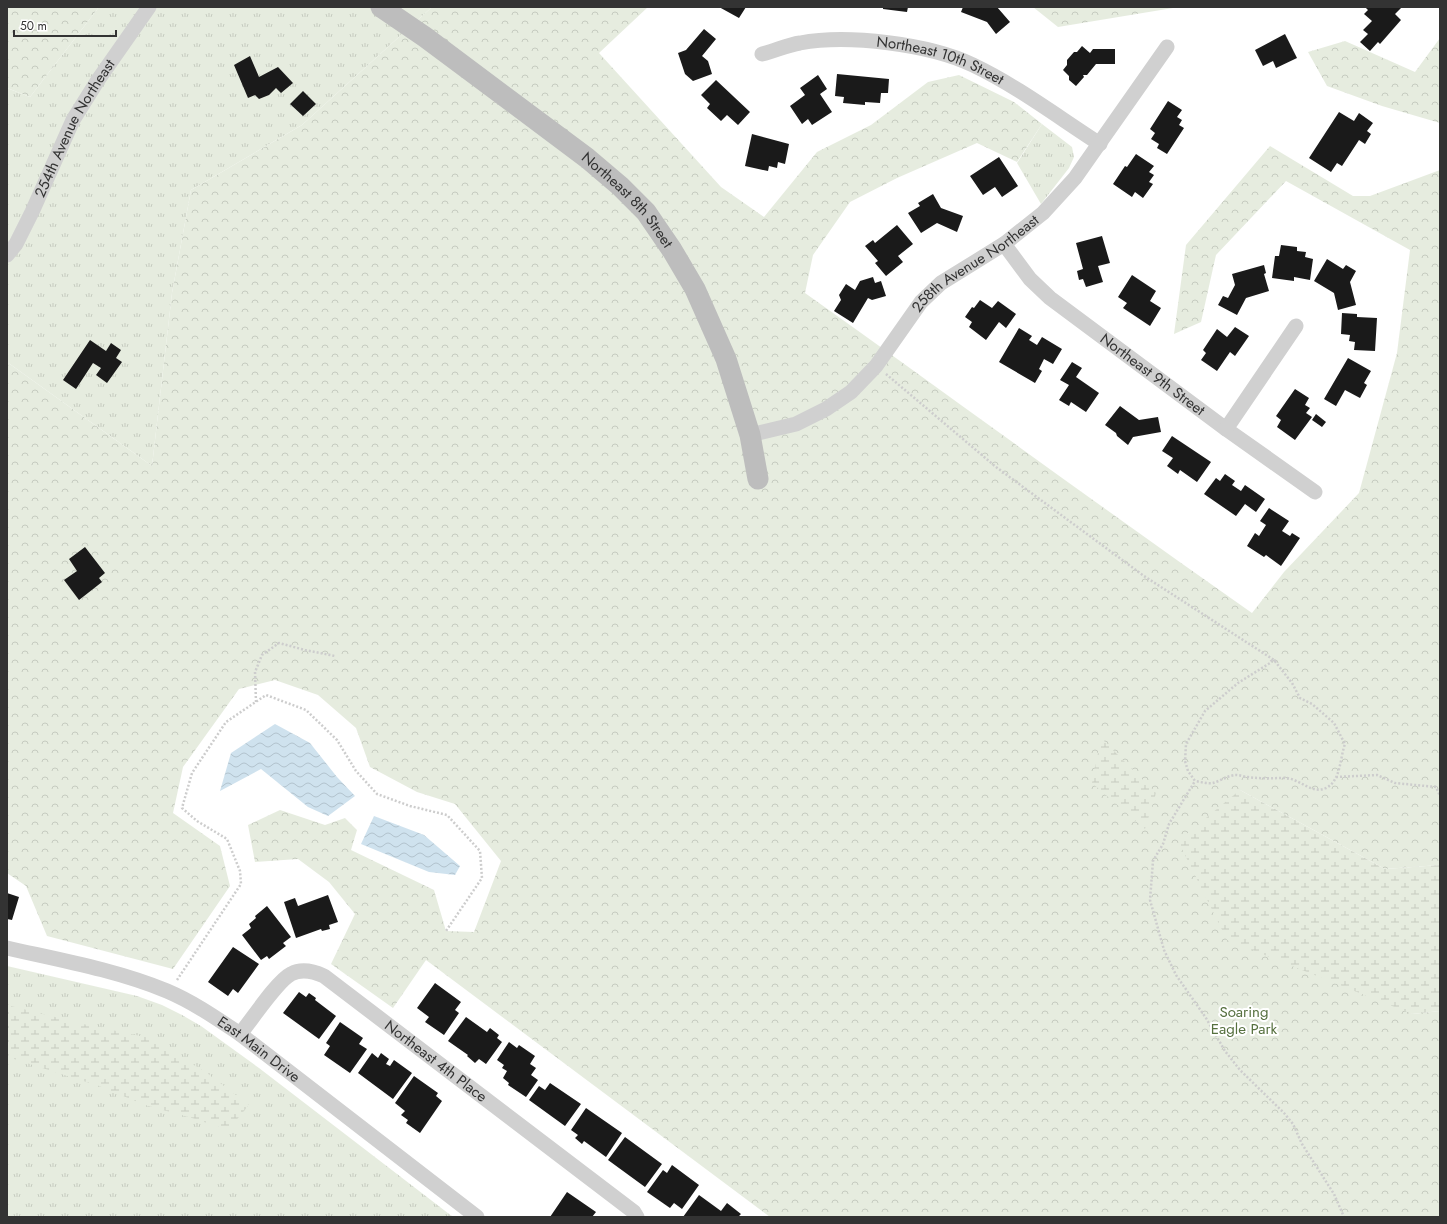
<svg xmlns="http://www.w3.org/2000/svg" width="1447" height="1224" viewBox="0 0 1447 1224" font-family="Jost,sans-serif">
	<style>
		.grass { fill: url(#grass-tufts) }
		.forest { fill: url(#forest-crowns) }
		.wetland { fill: url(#wetland-marsh) }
		.water { fill: url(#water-waves) }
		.building { fill: #1a1a1a }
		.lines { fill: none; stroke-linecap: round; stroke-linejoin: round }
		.path { stroke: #cdcdcd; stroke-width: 2.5; stroke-dasharray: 2 2; stroke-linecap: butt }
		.street { stroke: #d0d0d0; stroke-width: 15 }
		.secondary { stroke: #bdbdbd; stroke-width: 21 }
		.labels { text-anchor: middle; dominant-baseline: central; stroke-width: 4; stroke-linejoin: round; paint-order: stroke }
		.street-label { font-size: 15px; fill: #333; stroke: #fff }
		.park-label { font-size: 15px; fill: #56703f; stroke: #fff }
	</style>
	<defs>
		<pattern id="grass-tufts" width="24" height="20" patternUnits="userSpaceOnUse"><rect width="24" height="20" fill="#e6ecdf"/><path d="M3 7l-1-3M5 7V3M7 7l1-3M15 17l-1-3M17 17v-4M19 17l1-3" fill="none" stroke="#c6cbc0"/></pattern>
		<pattern id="forest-crowns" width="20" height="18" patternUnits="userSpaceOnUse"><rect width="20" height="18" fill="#e6ecdf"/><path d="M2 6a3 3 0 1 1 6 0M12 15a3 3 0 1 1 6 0" fill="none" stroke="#c6cbc0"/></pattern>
		<pattern id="wetland-marsh" width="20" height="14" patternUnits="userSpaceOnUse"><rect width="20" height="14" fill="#e6ecdf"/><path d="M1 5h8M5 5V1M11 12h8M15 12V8" fill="none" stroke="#c6cbc0"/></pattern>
		<pattern id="water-waves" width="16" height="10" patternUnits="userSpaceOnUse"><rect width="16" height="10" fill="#cfe2ee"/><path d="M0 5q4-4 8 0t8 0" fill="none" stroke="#b2c2cd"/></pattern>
	</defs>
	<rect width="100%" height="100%" fill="#fff"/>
	<path class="grass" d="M99 7H432L302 125 191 190 172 293 152 466 7 362V88L30 97Z
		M1042 124 1072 147 1074 157 1069 168 1041 204 1017 163Z
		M7 966 137 996 162 1005 182 1015 201 1026 259 1068 453 1217H7Z"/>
	<path class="forest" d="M7 7H99L30 97 7 88Z
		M432 7H648L599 53 721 187 764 217 817 152 871 125 928 82 959 75 1014 102 1042 124 1017 162 977 143 897 178 850 202 813 255 805 293C954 399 1102 508 1252 613L1284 572 1359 493 1397 353 1410 250 1286 181 1216 255 1201 322 1174 334 1186 245 1270 146 1353 196H1370L1440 170V865L1385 869 1240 790 1412 1014 1440 1011V1217H770L426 960 393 1008 331 964 355 914 329 882 298 859 255 862 248 825 280 810 325 825 345 818 357 830 351 850 434 890 446 931 474 932 501 861 455 804 417 792 370 767 356 728 318 695 275 680 239 689 183 767 173 813 220 846 230 886 173 969 47 936 26 886 7 873V362L152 466 172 293 191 190 302 125Z
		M1033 7H1179L1058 27Z
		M1440 38V123L1382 106 1327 86 1308 52 1345 41 1415 72Z"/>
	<path class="wetland" d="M1101 738 1156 793 1145 829 1092 783Z
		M1240 790 1385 869 1440 865V1011L1412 1014 1227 940 1178 841Z
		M7 1005 83 1024 150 1038 207 1073 249 1105 228 1130 192 1118 145 1105 99 1086 11 1058 7 1054Z"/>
	<path class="water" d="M275 724 310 743 337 777 355 796 328 816 308 807 261 769 220 791 231 753Z
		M374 816 424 835 460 866 455 875 429 872 361 844Z"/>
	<path class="building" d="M719 7H746L739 18Z
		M883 7H908L907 12 883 9Z
		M963 7H997L1010 22 996 34 987 22 961 12Z
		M1365 7H1402L1395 14 1401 20 1380 44 1378 42 1370 51 1360 42 1368 34 1363 30 1372 21 1364 14 1368 10Z
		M704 29 716 39 702 56 708 61 712 74 693 81 685 74 678 53 686 50Z
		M1285 34 1297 58 1276 68 1273 61 1263 66 1255 50Z
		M1082 46 1090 53 1093 49H1115V64H1096L1087 75H1083L1084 77 1076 86 1069 80V76L1063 70 1067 65V60L1074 52H1077Z
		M250 56 259 77 278 67 293 83 281 93 276 88 269 95 259 99 255 95 248 98 234 65Z
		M837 74 889 79 888 93H881L880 103 865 102V105L843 103 844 97 835 96Z
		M818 75 827 89 820 94 832 112 812 125 808 119 802 124 790 106 805 95 800 88Z
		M716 80 750 112 738 125 727 115 721 121 707 108 710 104 701 95Z
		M303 91 316 104 303 116 290 104Z
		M1168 101 1182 110 1177 117 1182 120 1179 125 1184 128 1167 154 1157 148 1159 144 1151 139 1155 133 1150 129Z
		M1339 112 1354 121 1359 113 1373 123 1367 131 1371 134 1365 144 1359 140 1342 166 1337 163 1331 172 1309 158Z
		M752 134 789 144 785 164 778 162 777 168 769 166 768 171 745 166Z
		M1136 154 1154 166 1149 172 1154 175 1149 182 1153 184 1143 198 1135 192 1132 197 1113 184 1125 166 1127 167Z
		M999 157 1018 186 1002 197 995 187 983 195 970 176Z
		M933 194 941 208 963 216 957 232 937 223 921 233 908 213 920 206 918 203Z
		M897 225 913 244 898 256 903 262 886 276 875 263 878 261 865 246 873 240 875 243Z
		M1102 236 1110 263 1098 266 1103 282 1086 287 1083 279 1079 280 1077 271 1083 269 1076 243Z
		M1281 245 1297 247V251L1306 252 1305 257 1313 259 1310 280 1294 277V281L1272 278 1275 256H1279Z
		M1327 259 1343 269 1346 265 1356 271 1350 282 1356 305 1338 310 1334 293 1314 281Z
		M1264 265 1266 273 1264 274 1269 291 1246 298 1237 315 1218 305 1223 296 1228 298 1235 285 1232 274Z
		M1132 275 1156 291 1150 301 1161 308 1150 326 1123 308 1127 303 1118 297Z
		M873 277 875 283 881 281 886 296 872 300 868 298 853 323 834 311 841 300 839 295 846 284 855 290 860 281Z
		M980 300 992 308 998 301 1016 314 1006 328 999 322 986 340 969 327 972 322 965 317 972 307 974 308Z
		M1342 313 1357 314V317L1377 318 1375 351 1354 350 1355 342 1349 341 1350 335 1341 334Z
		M1235 327 1249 336 1235 356 1230 352 1217 371 1201 360 1206 353 1203 350 1217 329 1227 337Z
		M1019 328 1032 336 1029 340 1037 345 1042 337 1062 349 1053 364 1044 359 1039 369 1042 371 1035 383 999 362Z
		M90 340 106 351 111 343 121 350 116 358 122 362 107 383 96 375 101 368 93 363 76 389 63 380Z
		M1348 358 1371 371 1364 383 1367 385 1360 398 1345 390 1336 406 1324 399Z
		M1072 362 1082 368 1076 377 1099 393 1086 412 1071 402 1069 406 1059 400 1069 385 1060 380Z
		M1295 389 1309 398 1305 405 1310 408 1306 413 1312 417 1295 440 1277 427 1281 420 1276 416Z
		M1120 406 1139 420 1158 417 1161 432 1133 437 1128 445 1117 436 1116 433 1105 425Z
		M1316 414 1326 422 1322 427 1312 420Z
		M1172 436 1211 462 1197 482 1180 470 1178 474 1167 466 1173 458 1162 451Z
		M1225 474 1235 481 1232 485 1241 491 1245 485 1265 499 1256 512 1245 504 1236 516 1204 494 1216 478 1220 481Z
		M1269 508 1289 521 1282 531 1290 536 1292 533 1300 538 1281 566 1266 555 1264 557 1247 546 1255 533 1259 536 1266 525 1260 521Z
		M85 547 105 573 99 578 102 582 79 600 64 580 77 571 69 559Z
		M7 893 19 897 12 920 7 919Z
		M328 895 338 922 329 925 330 929 322 931 321 929 296 938 284 902 295 898 298 906Z
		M267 906 291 937 283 943 286 946 269 959 267 956 261 960 242 935 251 928 249 924 256 918 255 916Z
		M233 947 259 964 238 993 233 989 228 996 208 982Z
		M435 983 461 1002 455 1010 459 1013 444 1035 425 1022 429 1017 417 1008Z
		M299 992 306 997 309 993 316 998 315 1000 336 1016 319 1039 283 1013Z
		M466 1017 487 1032 490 1028 499 1035 497 1038 502 1042 486 1064 479 1059 475 1063 467 1056 468 1055 448 1041Z
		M340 1022 363 1038 359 1044 367 1049 350 1073 324 1055 330 1046 326 1043Z
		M509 1042 517 1048 519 1045 535 1056 530 1064 536 1068 531 1075 538 1080 526 1097 508 1085 509 1083 503 1078 507 1071 502 1068 504 1065 497 1060Z
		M372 1053 378 1058 381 1053 389 1059 386 1064 390 1066 394 1060 412 1073 393 1099 358 1073Z
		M414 1076 438 1093 436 1096 442 1101 420 1133 406 1123 408 1120 401 1115 405 1111 395 1103Z
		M550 1083 581 1104 565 1126 529 1100 539 1086 545 1090Z
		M586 1108 622 1133 606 1157 584 1141 582 1144 575 1138 578 1135 571 1130Z
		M625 1137 662 1164 645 1187 608 1160Z
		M672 1165 699 1185 682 1209 674 1203 670 1208 647 1192 663 1170 667 1173Z
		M567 1192 596 1212 592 1217H550Z
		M699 1195 721 1211 727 1203 741 1214 738 1217H683Z"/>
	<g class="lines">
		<path class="path" d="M886 374 996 467 1144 576 1274 660 1292 683 1300 698 1312 704 1334 723 1345 744C1340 757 1341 781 1326 788 1312 795 1299 778 1285 778 1273 778 1261 779 1248 777 1244 777 1240 775 1236 775 1229 775 1220 781 1213 783 1208 784 1201 782 1195 781
			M1274 660 1275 661H1271L1270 663 1238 683 1205 711 1186 744 1185 761 1188 771 1195 781 1169 824 1163 844 1153 861 1150 900 1164 950 1176 975 1206 1018 1225 1051 1240 1070 1284 1113 1293 1124 1302 1144 1334 1194 1344 1217
			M256 702 255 672 262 655 279 643 305 650 335 656
			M1336 777 1377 775 1395 783 1436 787 1440 796
			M177 980 241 884 240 871 227 839 197 821 182 808 192 773 226 722 266 695 306 710 337 740 356 771 377 794 410 806 447 815 480 851 482 878 446 931"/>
		<g class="street">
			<path id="s1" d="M762 54C775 51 787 45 800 43 848 34 929 44 973 65 1017 86 1058 117 1100 144"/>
			<path id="s2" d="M1004 244 1030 279 1050 298 1226 429 1315 492"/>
			<path id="s3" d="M7 255 16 244 32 212 73 120 98 80 149 7"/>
			<path d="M1226 429 1296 326"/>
			<path id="s4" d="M750 435 796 424 826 409 851 392 876 366 921 302 941 283 1004 244 1043 213 1075 178 1167 47"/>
			<path id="s5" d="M7 948C60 960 116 970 167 991 193 1002 216 1018 240 1034L477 1217"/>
			<path id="s6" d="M240 1034C251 1021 277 981 291 974 302 968 313 971 324 976L634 1212 637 1217"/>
		</g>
		<path class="secondary" id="s7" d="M381 7 425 37 587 158 620 186 646 212 672 250 695 289 726 359 750 435 758 479"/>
	</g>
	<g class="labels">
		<g class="street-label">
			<text stroke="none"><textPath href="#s1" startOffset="183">Northeast 10th Street</textPath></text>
			<text stroke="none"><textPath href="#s3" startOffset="144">254th Avenue Northeast</textPath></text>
			<text stroke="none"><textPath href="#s7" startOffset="314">Northeast 8th Street</textPath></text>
			<text stroke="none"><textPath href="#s4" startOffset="292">258th Avenue Northeast</textPath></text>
			<text stroke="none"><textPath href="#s2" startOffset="199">Northeast 9th Street</textPath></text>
			<text stroke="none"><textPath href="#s5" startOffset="275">East Main Drive</textPath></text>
			<text stroke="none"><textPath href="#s6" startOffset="254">Northeast 4th Place</textPath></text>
		</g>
		<g class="park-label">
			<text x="1244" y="1012">Soaring<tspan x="1244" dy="17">Eagle Park</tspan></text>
		</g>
	</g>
	<rect width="1447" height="1224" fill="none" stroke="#333333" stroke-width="16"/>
	<path d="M14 30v6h102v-6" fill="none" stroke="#333333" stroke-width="2"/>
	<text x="20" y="30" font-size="12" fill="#333333" stroke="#ffffff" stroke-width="3" paint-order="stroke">50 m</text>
</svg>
